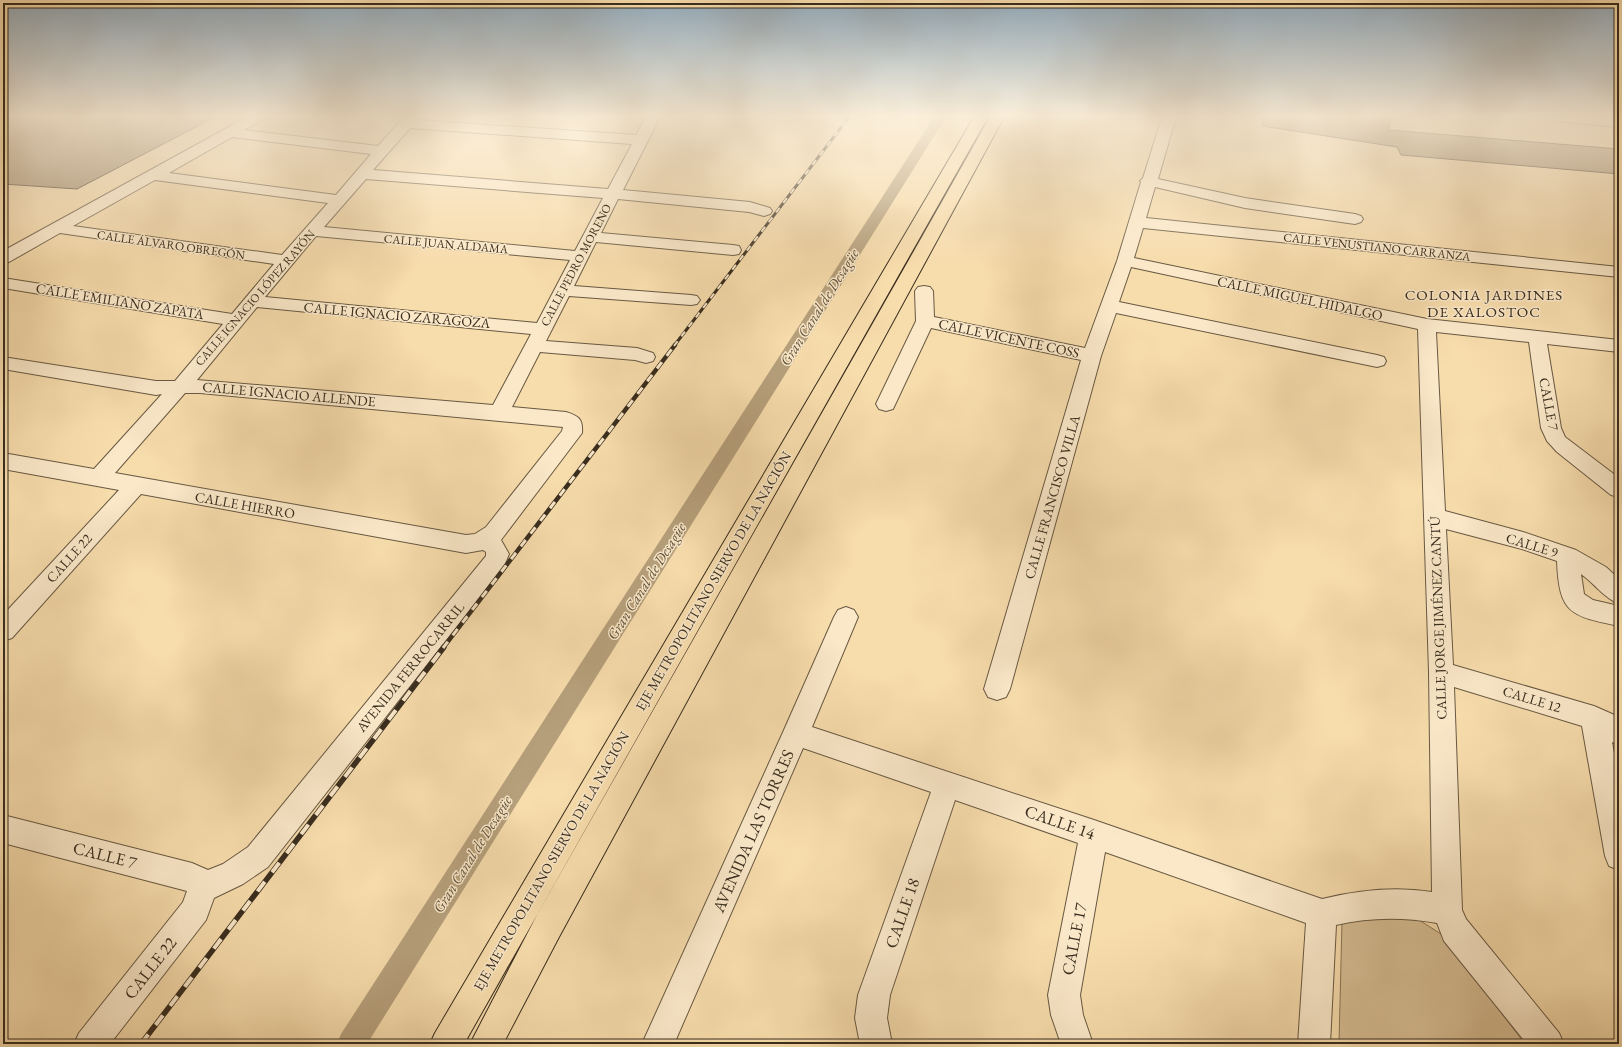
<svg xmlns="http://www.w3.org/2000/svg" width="1622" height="1047" viewBox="0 0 1622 1047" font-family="'EB Garamond',serif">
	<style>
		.green { fill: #d7be94; stroke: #887659 }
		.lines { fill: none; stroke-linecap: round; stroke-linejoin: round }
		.canal { fill: #b6a07c; fill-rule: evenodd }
		.building { fill: #9c8868; stroke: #392d1e }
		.minor-casing { stroke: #685942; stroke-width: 2 }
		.motorway-casing { stroke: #392d1e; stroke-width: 2 }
		.minor { fill: #fae8c9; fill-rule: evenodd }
		.motorway { fill: #f7dcac; fill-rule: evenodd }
		.rail-far2-casing { stroke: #392d1e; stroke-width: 3 }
		.rail-far1-casing { stroke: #392d1e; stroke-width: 4.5 }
		.rail-casing { stroke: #392d1e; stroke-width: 5.5 }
		.rail-far2 { stroke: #fae8c9; stroke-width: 2; stroke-dasharray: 6; stroke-linecap: butt }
		.rail-far1 { stroke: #fae8c9; stroke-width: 3; stroke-dasharray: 8; stroke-linecap: butt }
		.rail { stroke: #fae8c9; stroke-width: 4; stroke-dasharray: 12; stroke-linecap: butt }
		.labels { text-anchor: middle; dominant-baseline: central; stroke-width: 3; stroke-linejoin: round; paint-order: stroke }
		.far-street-label { font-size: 12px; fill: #392d1e; stroke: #fae8c9 }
		.street-label { font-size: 14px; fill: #392d1e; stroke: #fae8c9 }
		.neighbourhood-label { font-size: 15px; letter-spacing: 1px; fill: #392d1e; stroke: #fae8c9 }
		.water-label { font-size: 15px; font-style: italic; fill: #5e503a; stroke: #fae8c9 }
		.near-street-label { font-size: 17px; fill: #392d1e; stroke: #fae8c9 }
	</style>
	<rect width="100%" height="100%" fill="#f7dcac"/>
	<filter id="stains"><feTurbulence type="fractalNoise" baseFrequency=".005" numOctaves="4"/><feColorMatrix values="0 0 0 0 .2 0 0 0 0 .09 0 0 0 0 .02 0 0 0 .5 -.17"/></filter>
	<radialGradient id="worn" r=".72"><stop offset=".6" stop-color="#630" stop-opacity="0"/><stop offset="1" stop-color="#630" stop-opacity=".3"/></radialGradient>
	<path class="green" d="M1405 911 1441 934 1525 1044H1339L1342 921Z"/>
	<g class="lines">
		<path class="canal" d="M934 117H946L367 1044H337L341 1034Z"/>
	</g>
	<path class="building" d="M3 117H215L77 189 3 184Z
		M1263 117H1390L1389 130 1619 149V174L1401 155 1397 147 1262 126Z"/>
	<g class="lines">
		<g class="minor-casing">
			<path id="minor" d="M247 117H265L263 120 244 130 378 146 404 117H419L416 120 636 135 646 117H660L623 190 750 202 770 208 772 211 770 214 764 216 749 212 618 199 601 233 733 245 739 246 741 250 739 254 733 255 596 242 574 286 691 295 697 296 700 300 697 304 691 305 569 296 546 341 637 348 653 353 655 357 653 361 646 363 635 360 540 352 512 407 566 412C579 416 583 419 582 433L501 540 509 554 504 566 268 867 243 884 214 898 206 920 110 1044H74L79 1033 183 902 187 891 3 843V815L192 863 208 870 223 864 248 847 486 556V552L483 550 466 553 141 494 12 638 3 641V615L119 490 3 469V453L94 469 162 394 156 395 3 369V357L156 381H175L223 324 3 288V278L232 314 274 264 60 233 9 262 3 263V251ZM410 128 632 144 608 189 373 170ZM232 137 371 154 336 195 169 173ZM366 179 603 198 575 251 324 227ZM155 180 328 203 282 255 73 226ZM316 236 570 260 537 323 265 297ZM257 307 531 334 493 405 197 380ZM185 393H200L563 427 562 431 486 527 475 534 466 535 115 473Z
				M1162 117H1176L1158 179 1245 198 1355 214 1361 216 1363 219 1361 222 1355 224 1245 208 1155 187 1146 218 1619 267V277L1143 228 1134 258 1427 319 1619 340V352L1547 344 1561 428 1565 437 1619 478V497L1611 495 1557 452 1547 441 1541 428 1529 342 1436 332 1445 511 1523 532 1576 550 1606 567 1619 579V604C1604 598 1594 583 1581 574L1584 594 1593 600 1619 606V626C1571 616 1559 614 1557 561L1522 549 1446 529 1453 665 1594 706 1619 717V745L1612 742 1619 781V870L1609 866 1605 856 1582 726 1454 687 1462 910 1466 919 1559 1033 1564 1044H1527L1444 941 1437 923C1403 917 1370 917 1336 925L1330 1044H1298L1306 923 1105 852 1080 995 1083 1015 1093 1044H1061L1051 1015 1048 995 1078 843 955 800 890 995 887 1018 892 1044H860L855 1018 858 995 931 792 803 748 674 1044H642L784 730 834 617 838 610 846 607 854 610 858 617 812 727 1094 820 1322 899C1359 890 1394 886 1432 892L1429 672 1418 329 1131 267 1119 302 1377 355 1384 357 1386 361 1384 365 1377 367 1116 313 1101 356 1010 689 1006 697 997 700 988 697 984 689 1081 360 931 328 893 409 886 411 879 409 876 404 916 321 915 291 918 287 924 286 930 287 933 291 934 317 1085 348 1117 261 1141 182 1140 181 1143 178Z
				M1549 117 1619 119V127L1556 121 1551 120Z"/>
		</g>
		<g class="motorway-casing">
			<path id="motorway" d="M974 117H988L464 1044H430L435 1033Z
				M990 117H1004L559 937 503 1044H470L537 915Z"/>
		</g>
		<use href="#minor" class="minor"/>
		<use href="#motorway" class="motorway"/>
		<g class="rail-far2-casing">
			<path id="rail-far2" d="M674 346 849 117"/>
		</g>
		<g class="rail-far1-casing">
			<path id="rail-far1" d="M443 648 675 345"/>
		</g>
		<g class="rail-casing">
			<path id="rail" d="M141 1044 444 647"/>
		</g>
		<use href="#rail-far2" class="rail-far2"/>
		<use href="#rail-far1" class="rail-far1"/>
		<use href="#rail" class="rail"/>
	</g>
	<linearGradient id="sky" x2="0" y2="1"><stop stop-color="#94acbd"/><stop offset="0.44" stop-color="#fbefda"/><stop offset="1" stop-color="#fbefda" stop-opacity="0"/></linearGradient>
	<rect width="1622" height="264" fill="url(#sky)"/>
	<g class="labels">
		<g class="far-street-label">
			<text transform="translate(446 244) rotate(5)">CALLE JUAN ALDAMA</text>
			<text transform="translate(171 245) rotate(8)">CALLE ÁLVARO OBREGÓN</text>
			<text transform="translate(1377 247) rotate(6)">CALLE VENUSTIANO CARRANZA</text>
			<text transform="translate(576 265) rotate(-62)">CALLE PEDRO MORENO</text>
			<text transform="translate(255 298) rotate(-49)">CALLE IGNACIO LÓPEZ RAYÓN</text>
		</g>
		<g class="street-label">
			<text transform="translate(1300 298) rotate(12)">CALLE MIGUEL HIDALGO</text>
			<text transform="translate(120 301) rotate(9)">CALLE EMILIANO ZAPATA</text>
			<text transform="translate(397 315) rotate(5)">CALLE IGNACIO ZARAGOZA</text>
			<text transform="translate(1009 338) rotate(12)">CALLE VICENTE COSS</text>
			<text transform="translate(289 394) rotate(5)">CALLE IGNACIO ALLENDE</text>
			<text transform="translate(1549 404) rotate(79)">CALLE 7</text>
			<text transform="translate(1052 497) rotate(-74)">CALLE FRANCISCO VILLA</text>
			<text transform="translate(245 505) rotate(10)">CALLE HIERRO</text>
			<text transform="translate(1532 545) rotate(17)">CALLE 9</text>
			<text transform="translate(69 558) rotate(-48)">CALLE 22</text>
			<text transform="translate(713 581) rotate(-60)">EJE METROPOLITANO SIERVO DE LA NACIÓN</text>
			<text transform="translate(1438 618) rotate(-92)">CALLE JORGE JIMÉNEZ CANTÚ</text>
			<text transform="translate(410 667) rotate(-51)">AVENIDA FERROCARRIL</text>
			<text transform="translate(1532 699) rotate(17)">CALLE 12</text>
			<text transform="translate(551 861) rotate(-60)">EJE METROPOLITANO SIERVO DE LA NACIÓN</text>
		</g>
		<g class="neighbourhood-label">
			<text x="1484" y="294">COLONIA JARDINES<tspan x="1484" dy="17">DE XALOSTOC</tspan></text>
		</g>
		<g class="water-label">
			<text transform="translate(819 307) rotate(-58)">Gran Canal de Desagüe</text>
			<text transform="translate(646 581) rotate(-58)">Gran Canal de Desagüe</text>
			<text transform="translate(472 854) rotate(-58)">Gran Canal de Desagüe</text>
		</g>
		<g class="near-street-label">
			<text transform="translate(1060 822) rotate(19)">CALLE 14</text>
			<text transform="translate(753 831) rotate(-66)">AVENIDA LAS TORRES</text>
			<text transform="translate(105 855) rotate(14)">CALLE 7</text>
			<text transform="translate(902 913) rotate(-71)">CALLE 18</text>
			<text transform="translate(1074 939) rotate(-79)">CALLE 17</text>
			<text transform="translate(150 968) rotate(-52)">CALLE 22</text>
		</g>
	</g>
	<rect width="1622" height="1047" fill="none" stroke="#f7dcac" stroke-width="16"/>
	<rect x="4" y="4" width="1614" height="1039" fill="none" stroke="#392d1e" stroke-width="2"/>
	<rect x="8" y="8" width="1606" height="1031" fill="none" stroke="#392d1e"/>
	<rect width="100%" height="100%" filter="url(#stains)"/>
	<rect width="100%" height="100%" fill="url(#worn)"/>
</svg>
